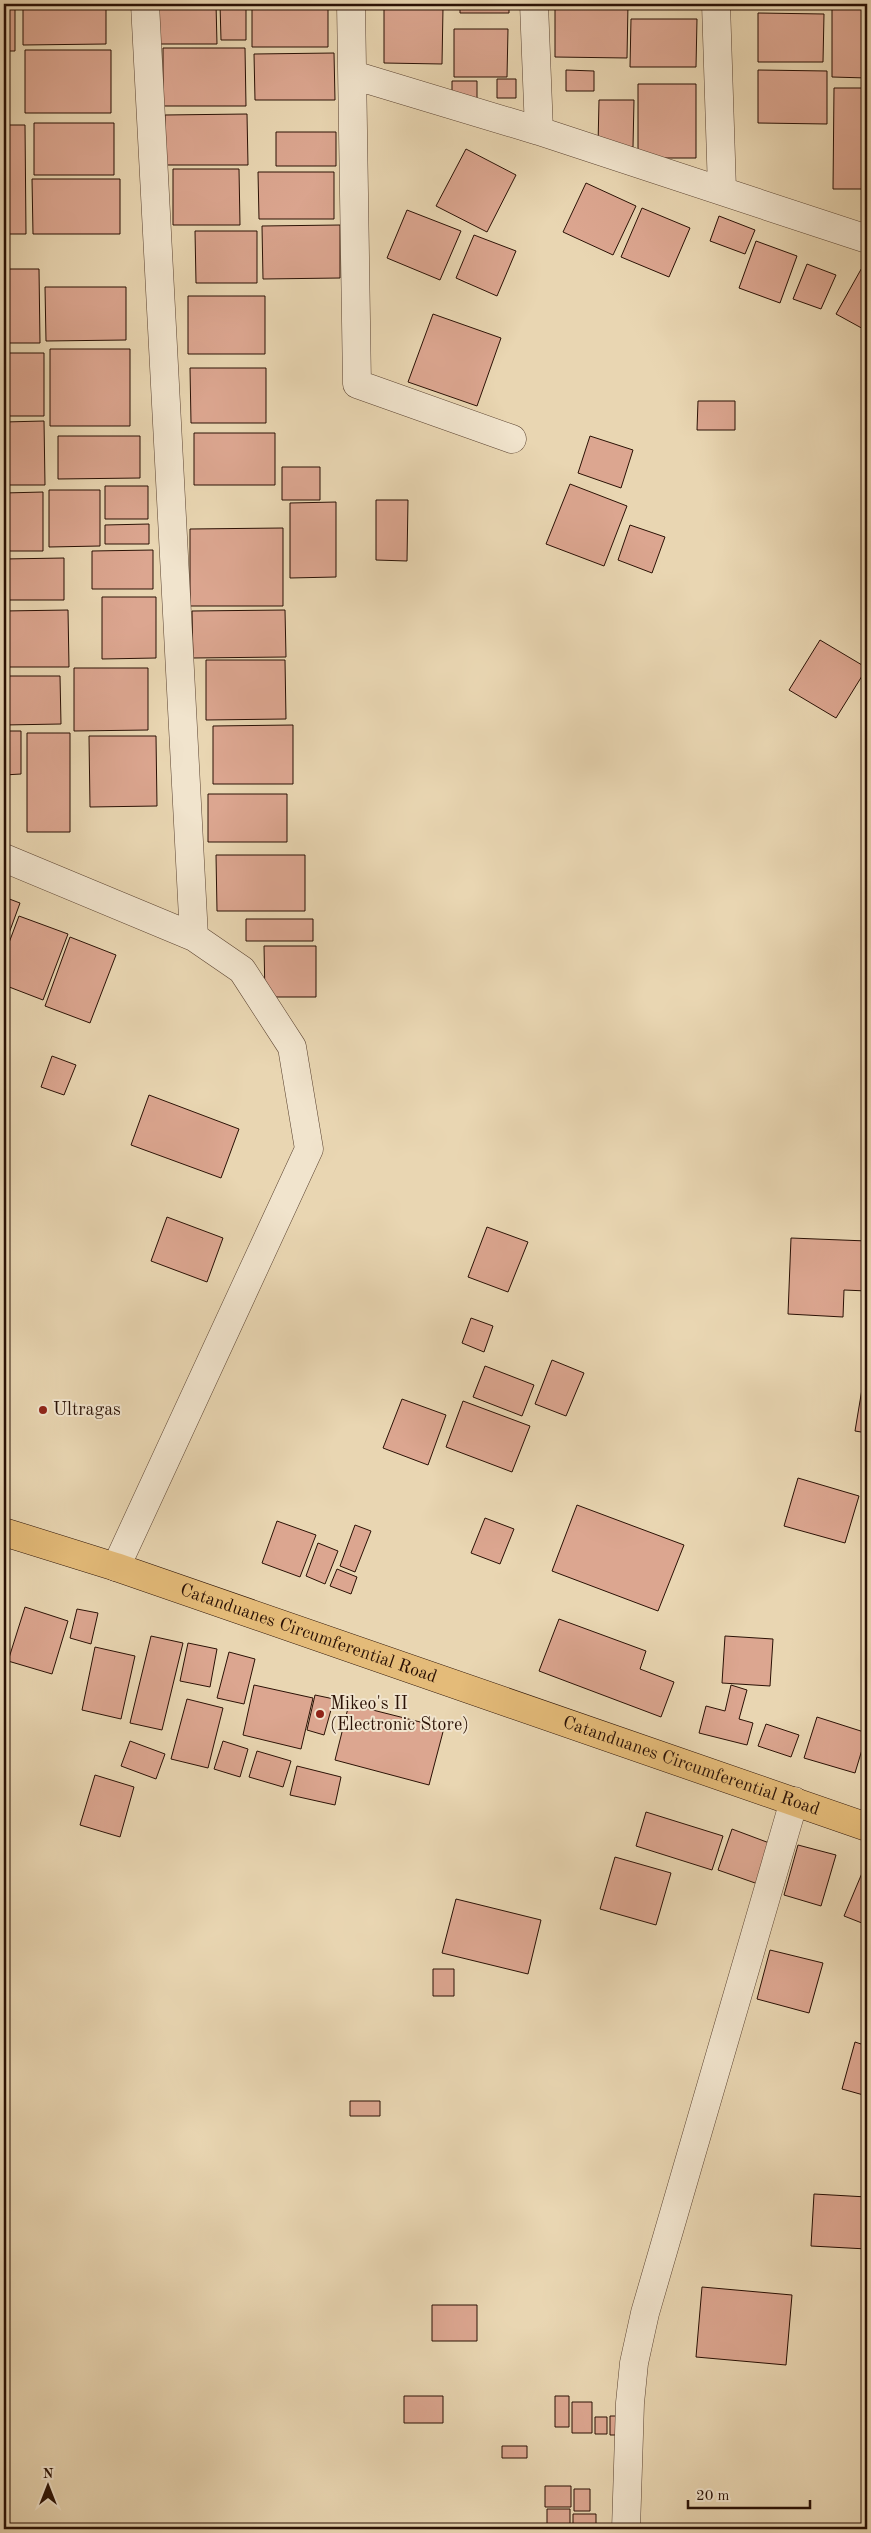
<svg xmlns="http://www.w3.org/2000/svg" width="871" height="2533" viewBox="0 0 871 2533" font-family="'Old Standard TT',serif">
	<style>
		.building { fill: #dca690; stroke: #2a1105 }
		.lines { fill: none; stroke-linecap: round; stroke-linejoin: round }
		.minor-casing { stroke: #5a4230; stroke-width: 29 }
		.major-casing { stroke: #2a1105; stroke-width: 29 }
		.minor { stroke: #f1e4cd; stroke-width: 28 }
		.major { stroke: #e4bb79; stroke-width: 28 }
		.poi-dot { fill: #8f2418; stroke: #f1e4cd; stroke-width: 2 }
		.labels { text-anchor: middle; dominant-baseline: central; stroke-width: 4; stroke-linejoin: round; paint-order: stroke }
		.poi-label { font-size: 18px; fill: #2a1105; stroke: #f1e4cd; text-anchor: start }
		.street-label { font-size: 18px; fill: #2a1105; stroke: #f1e4cd }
	</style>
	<rect width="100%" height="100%" fill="#e9d6b2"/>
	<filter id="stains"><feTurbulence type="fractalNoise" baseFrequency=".004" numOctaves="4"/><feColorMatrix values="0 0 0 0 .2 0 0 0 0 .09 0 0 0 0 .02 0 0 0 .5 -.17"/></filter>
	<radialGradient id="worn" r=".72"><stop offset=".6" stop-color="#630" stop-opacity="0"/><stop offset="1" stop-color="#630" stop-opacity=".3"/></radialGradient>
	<path class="building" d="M23 4H106V44L23 45Z
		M153 4H216L217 44H153Z
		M220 4H246V40H221Z
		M252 4H328V47H252Z
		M460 4H509V13H460Z
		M555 4H628L627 58 555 57Z
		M638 4H698V7H638Z
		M384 7 443 8 442 64 384 63Z
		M832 7H867V78L832 77Z
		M4 8H15V51H4Z
		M758 13 824 14 823 62H758Z
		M631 19H697L696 67H630Z
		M454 29H508L507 77H454Z
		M163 48H245L246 106H163Z
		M25 50H111V113H25Z
		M334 53 335 100H255L254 54Z
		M566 70 594 71V91H566Z
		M758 70 827 71V124L758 123Z
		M497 79H516V98H497Z
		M452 81H477V98H452Z
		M638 84H696V158H638Z
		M834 88H867V189H833Z
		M599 100H634L633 147 598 146Z
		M247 114 248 165H165V115Z
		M34 123H114V175H34Z
		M4 125H25L26 234H4Z
		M276 132H336V166H276Z
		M466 149 516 175 487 232 436 206Z
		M173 169H239L240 225H173Z
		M258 172H334V219H259Z
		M32 179H120V234H33Z
		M586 183 636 206 613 255 563 232Z
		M642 208 690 228 669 277 621 257Z
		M407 210 461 231 440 280 387 258Z
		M719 216 755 230 745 254 710 241Z
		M340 225V278L263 279 262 226Z
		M195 231H257V283H196Z
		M474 235 516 251 497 296 456 278Z
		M756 241 797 256 780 303 739 288Z
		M807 264 836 275 821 309 793 299Z
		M864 264 867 266V331L836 314Z
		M4 269H39L40 343H4Z
		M45 287H126V340L46 341Z
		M188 296H265V354H188Z
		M433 314 501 338 477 406 408 382Z
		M50 349H130V426H50Z
		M4 353H44V416H4Z
		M190 368H266V423H191Z
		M698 401H735V430H697Z
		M44 421 45 485H4V422Z
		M194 433H275V485H194Z
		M58 436H140V478L58 479Z
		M590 436 633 450 621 488 578 473Z
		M282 467H320V500H282Z
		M570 484 627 506 604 566 546 544Z
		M105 486H148V519H105Z
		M49 490H100V546L49 547Z
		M43 492V551H4V493Z
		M376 500H408L407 561 376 560Z
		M336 502V577L290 578V503Z
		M149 524V544H105V525Z
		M630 525 665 537 652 573 618 560Z
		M283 528V606H190V529Z
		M153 550V589H92V551Z
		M64 558V600H4V559Z
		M102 597H156V658L102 659Z
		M68 610 69 667H4V611Z
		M285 610 286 657 193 658 192 611Z
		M820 640 867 668 836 718 789 690Z
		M206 660H285L286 719 206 720Z
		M74 668H148V730L74 731Z
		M4 676H60L61 724 4 725Z
		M293 725V784H213V726Z
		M4 731H21V774L4 775Z
		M27 733H70V832H27Z
		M89 736H156L157 806 90 807Z
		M208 794H287V842H208Z
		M216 855H305V911H217Z
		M4 897 20 903 4 947Z
		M19 916 68 934 43 1000 4 985V956Z
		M246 919H313V941H246Z
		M70 937 116 955 90 1023 45 1006Z
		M264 946H316V997H265Z
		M52 1056 76 1065 64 1095 41 1087Z
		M149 1095 239 1129 221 1178 131 1145Z
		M167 1217 223 1238 207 1282 151 1261Z
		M487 1227 528 1242 508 1292 468 1277Z
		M791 1238 867 1241V1291L844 1290 843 1317 788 1314Z
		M471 1318 493 1326 484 1352 462 1343Z
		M552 1360 584 1373 566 1416 535 1404Z
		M485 1366 534 1385 522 1416 473 1397Z
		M863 1383 867 1384V1433L855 1431Z
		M402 1399 446 1415 428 1465 383 1448Z
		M463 1401 530 1426 512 1472 446 1447Z
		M798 1478 859 1496 845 1543 784 1526Z
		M577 1505 684 1545 658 1611 552 1571Z
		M485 1518 514 1529 500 1564 471 1553Z
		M277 1521 316 1535 300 1577 262 1563Z
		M355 1525 371 1531 355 1572 340 1566Z
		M318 1543 338 1551 325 1584 306 1576Z
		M337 1569 357 1577 351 1594 330 1586Z
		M25 1607 68 1621 52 1674 8 1661Z
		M77 1609 98 1613 91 1644 70 1638Z
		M559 1619 646 1651 640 1669 674 1682 661 1717 539 1671Z
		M151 1636 183 1643 162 1730 130 1723Z
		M725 1636 773 1639 770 1686 722 1683Z
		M188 1643 217 1649 210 1687 180 1681Z
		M95 1647 135 1656 121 1719 82 1710Z
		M229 1652 255 1659 244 1704 217 1698Z
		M254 1685 313 1698 301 1749 243 1735Z
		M731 1685 747 1690 739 1719 753 1723 747 1745 699 1733 706 1706 725 1711Z
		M315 1695 334 1699 324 1735 307 1730Z
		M187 1699 223 1708 208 1768 171 1759Z
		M349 1704 444 1728 429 1785 335 1760Z
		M817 1717 867 1733 855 1773 804 1758Z
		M766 1724 799 1735 791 1757 758 1746Z
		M130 1741 165 1754 156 1779 121 1766Z
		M223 1741 248 1749 240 1777 214 1769Z
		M257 1751 291 1761 283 1787 249 1777Z
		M297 1766 341 1777 335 1805 290 1795Z
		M95 1775 134 1787 120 1837 80 1825Z
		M646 1812 723 1836 712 1870 636 1846Z
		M732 1829 772 1844 758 1884 718 1870Z
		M798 1845 836 1855 821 1906 784 1895Z
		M615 1857 671 1873 656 1925 600 1909Z
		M865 1866H867V1925L844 1916Z
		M456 1899 541 1920 528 1974 442 1953Z
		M770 1950 823 1963 809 2013 757 1999Z
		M433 1969H454V1996H433Z
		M855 2042 867 2046V2096L842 2089Z
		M350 2101H380V2116H350Z
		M814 2194 867 2197V2249L811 2246Z
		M702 2287 792 2295 786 2365 696 2357Z
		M432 2305H477V2341H432Z
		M404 2396H443V2423H404Z
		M555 2396H569V2427H555Z
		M572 2402H592V2433H572Z
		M610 2416H624V2435H610Z
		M595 2417H607V2434H595Z
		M502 2446H527V2458H502Z
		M545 2486H571V2507H545Z
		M574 2489H590V2511H574Z
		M547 2509H570V2529H547Z
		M573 2514H596V2529H573Z"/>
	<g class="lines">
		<g class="minor-casing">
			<path id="minor" d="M145 4 194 937
				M351 4 357 384 512 439
				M534 4 539 131
				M716 4 722 190
				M353 75 539 131 867 239
				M4 858 194 937 242 970 292 1047 309 1149 116 1567
				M626 2529 630 2403 634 2363 645 2313 794 1801"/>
		</g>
		<g class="major-casing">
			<g id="major">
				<path id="s1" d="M4 1532 116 1567 867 1827"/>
			</g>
		</g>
		<use href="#minor" class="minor"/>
		<use href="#major" class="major"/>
	</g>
	<g class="poi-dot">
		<circle cx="43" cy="1410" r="5"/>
		<circle cx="320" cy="1714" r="5"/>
	</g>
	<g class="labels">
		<g class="poi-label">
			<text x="53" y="1410">Ultragas</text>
			<text x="330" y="1704">Mikeo's II<tspan x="330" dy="21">(Electronic Store)</tspan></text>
		</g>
		<g class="street-label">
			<text stroke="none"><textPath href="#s1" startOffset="321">Catanduanes Circumferential Road</textPath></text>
			<text stroke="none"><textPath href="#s1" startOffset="726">Catanduanes Circumferential Road</textPath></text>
		</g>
	</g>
	<rect width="871" height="2533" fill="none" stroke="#e9d6b2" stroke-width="20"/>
	<rect x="5" y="5" width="861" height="2523" fill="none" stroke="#2a1105" stroke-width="2.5"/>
	<rect x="10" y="10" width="851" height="2513" fill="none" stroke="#2a1105"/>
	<g transform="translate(48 2486)" stroke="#f1e4cd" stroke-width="4" paint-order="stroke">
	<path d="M0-4L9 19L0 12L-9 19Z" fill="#2a1105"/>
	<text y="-8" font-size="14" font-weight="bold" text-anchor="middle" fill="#2a1105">N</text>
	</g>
	<path d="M688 2500v8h122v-8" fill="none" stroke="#2a1105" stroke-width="2.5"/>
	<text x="696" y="2500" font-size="15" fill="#2a1105" stroke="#f1e4cd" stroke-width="4" paint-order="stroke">20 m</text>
	<rect width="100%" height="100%" filter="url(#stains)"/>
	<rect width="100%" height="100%" fill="url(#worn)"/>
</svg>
